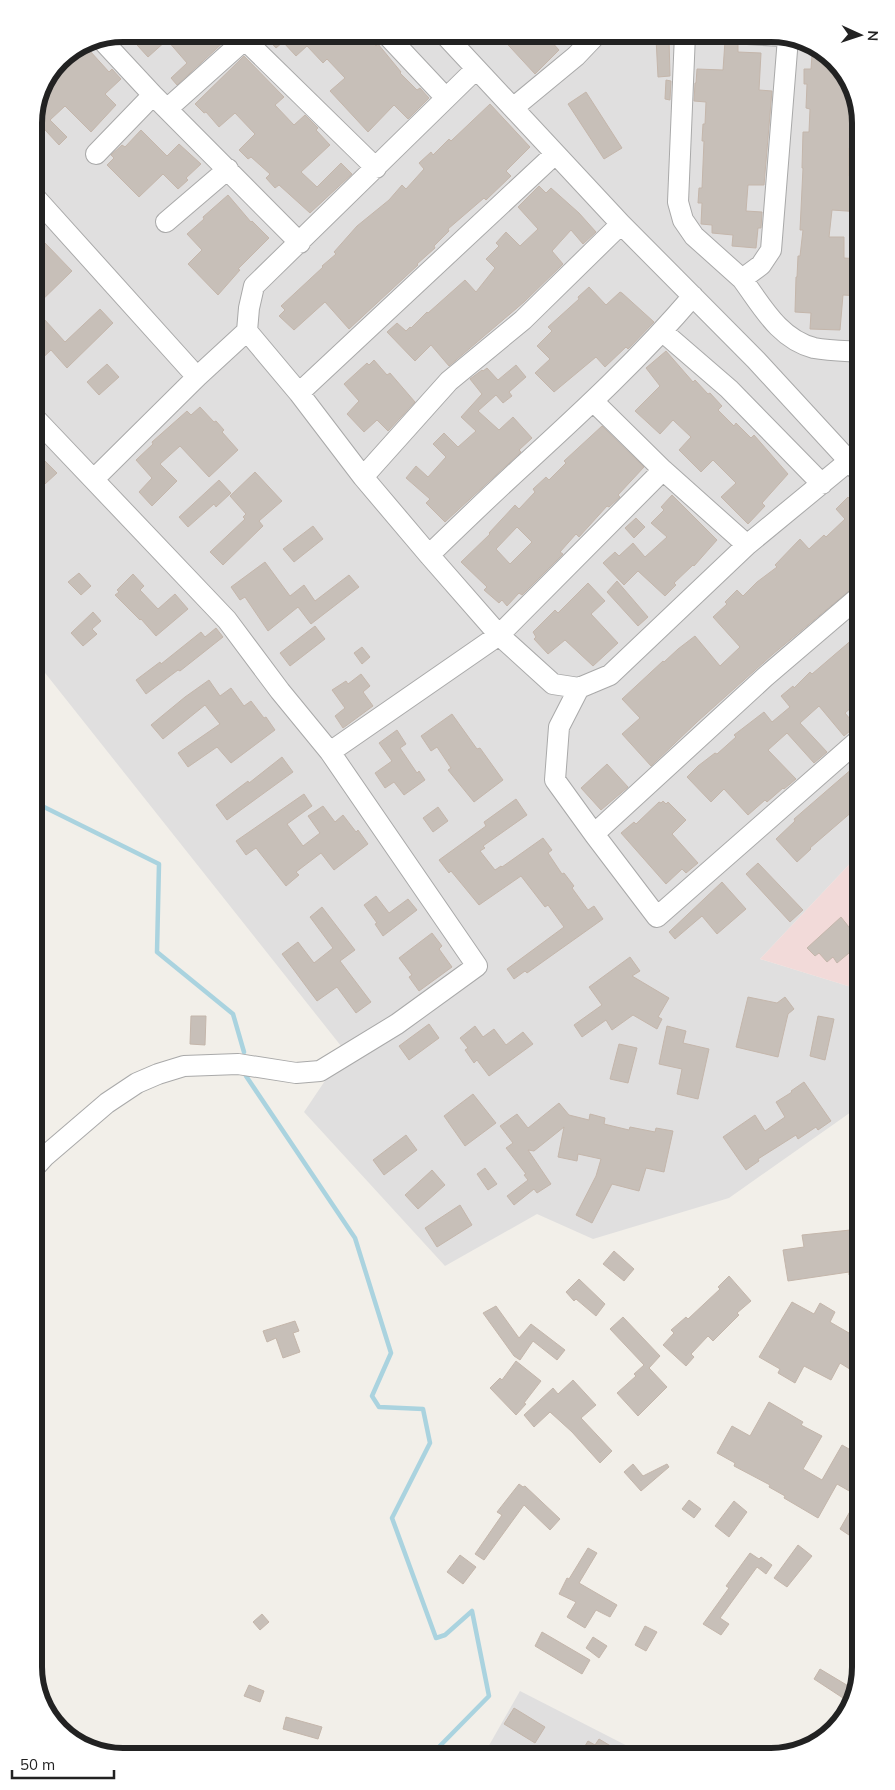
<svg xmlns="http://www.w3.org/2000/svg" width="895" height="1790" viewBox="0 0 895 1790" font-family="Mulish,sans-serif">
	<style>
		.residential { fill: #e0dfdf }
		.commercial { fill: #f2dad9 }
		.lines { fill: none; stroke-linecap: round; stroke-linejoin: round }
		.stream { stroke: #aad3df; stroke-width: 4.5 }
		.building { fill: #c7bfb8; stroke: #c4b6ab; fill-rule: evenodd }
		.minor-casing { stroke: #a9a9a9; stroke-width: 22 }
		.minor { stroke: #fff; stroke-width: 20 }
		.rim { fill: none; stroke: #222; stroke-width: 6 }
	</style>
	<rect width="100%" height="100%" fill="#f2efe9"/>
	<path class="residential" d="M124 34H778L826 52 855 89 861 124V852L760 959 861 990V1105L729 1198 593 1239 537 1214 445 1266 304 1112 345 1051 34 659V118L60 60 89 40Z
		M520 1691 647 1756H483Z"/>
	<path class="commercial" d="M861 852V990L760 959Z"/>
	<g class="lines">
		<path class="stream" d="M34 795 42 806 159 864 157 952 233 1014 244 1052
			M246 1076 355 1238 391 1353 372 1396 379 1407 423 1409 430 1443 392 1518 436 1638 445 1635 472 1611 489 1696 430 1756"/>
	</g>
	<path class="building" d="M127 34H227L228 38 177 85 171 78 187 63 167 40 148 57Z
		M263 34H364L376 46 378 44 401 72 400 73 417 90 420 88 429 98 408 119 394 105 368 132 330 91 345 78 327 59 323 63 307 46 296 56 283 42 276 48Z
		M498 34H518L525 41 533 34H556L550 40 559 50 535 74Z
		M656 38H669L670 76 658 77Z
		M725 41 738 42V52L761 53 759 90 772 91 764 185H748L746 211 762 212 761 228H758L756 248 732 246 733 235 712 233V225L701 224 702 203H698L699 188H702L704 141H702L703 124H705L706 102 694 101 695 83H696L697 69 723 70Z
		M83 51 86 55 90 51 109 72 112 69 121 79 105 94 116 105 91 132 65 106 50 120 67 137 59 145 34 118 50 82Z
		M812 55H828L855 89 861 124V131L852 130 851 148H849V176L861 177V212L832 210 829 237H844V258L861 259V296L843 295 840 330 810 329 811 313 795 312 796 277H797L798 256H800L803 230H800L803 168H802L803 132H809L810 109 806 108 807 84H804V69H811Z
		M244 56 284 97 275 105 294 125 305 115 318 128 316 130 330 145 301 172 317 187 341 163 352 174 310 213 279 185 275 188 266 178 270 174 251 157 248 159 239 150 255 134 235 113 219 127 206 112 204 113 195 104Z
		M666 80 671 81 670 100 665 99Z
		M586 92 622 148 604 159 568 104Z
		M490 104 530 147 506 171 511 176 486 200 484 198 448 229 449 231 434 246 435 248 417 264 418 265 349 329 325 302 294 330 279 316 285 310 281 306 323 267 322 266 336 254 334 252 357 226 389 200 402 185 406 189 424 169 419 163 431 152 433 155 449 139 451 141Z
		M141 130 167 156 179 144 201 164 186 178 188 180 178 189 163 174 139 197 107 165 114 158 111 155 122 145 125 147Z
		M539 186 546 193 551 188 579 213 596 232 583 244 571 230 552 251 563 264 524 302 449 366 431 345 415 361 387 332 397 323 406 331 410 327 411 328 427 312 428 313 465 280 476 292 495 268 486 259 499 246 496 243 506 232 520 246 538 229 518 207Z
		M228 195 251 222 252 221 269 238 238 269 240 270 218 295 188 264 202 250 187 234 204 219 203 217Z
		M45 243 72 271 34 308V254Z
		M589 287 606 305 620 292 622 293 654 322 628 349 626 347 605 367 596 357 554 392 535 373 550 359 537 346 552 331 548 327 579 299 578 297Z
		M34 308 65 342 100 309 113 323 67 368 51 350 34 366Z
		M666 351 693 382 695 380 708 394 710 393 722 406 718 410 734 426 736 423 751 438 754 435 788 474 762 503 765 506 748 524 721 497 736 483 713 460 701 472 679 450 691 437 673 420 660 434 635 411 660 386 646 368Z
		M374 360 387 375 390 373 415 402 388 431 377 420 364 432 347 414 359 401 344 384 367 363 369 365Z
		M107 364 119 377 99 395 87 382Z
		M850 364H861V378L850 377Z
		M516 365 526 377 509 392 512 396 503 403 496 395 478 411 499 430 513 417 532 438 519 450 521 452 445 522 426 503 430 499 406 478 416 466 428 477 446 457 433 444 444 433 458 447 476 431 461 417 482 394 470 379 482 370 483 371 487 368 498 380Z
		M200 407 214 422 216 421 224 430 222 432 238 450 209 477 180 446 160 464 177 481 152 506 139 492 152 478 136 460 153 444 152 442 187 411 191 415Z
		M602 426 644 467 618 495 620 497 609 507 607 506 579 537 576 534 560 552 563 554 522 595 519 593 507 606 502 600 499 603 484 590 487 587 461 562 490 534 489 533 515 505 519 509 535 492 533 489 546 477 549 480 566 463 564 461ZM517 527 532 542 510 564 496 549Z
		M45 461 57 473 34 494V471Z
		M255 472 282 501 259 521 263 526 223 565 210 552 245 519 243 517 246 514 230 496Z
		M219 480 231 493 216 507 214 504 188 527 179 517Z
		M672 495 717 540 694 566 693 565 674 583 676 585 665 596 638 571 624 585 603 563 615 552 619 556 633 543 645 557 667 537 651 523 664 510 661 507Z
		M848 497 861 512V531L855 536 861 543V581L773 654 697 722 651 766 622 734 640 718 622 699 663 661 664 662 678 649 695 636 720 666 740 647 713 617 727 604 725 602 737 590 743 596 757 582 777 567 775 565 800 539 809 549 824 535 826 537 845 519 836 509Z
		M636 518 645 527 634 538 625 528Z
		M313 526 323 539 294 562 283 549Z
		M265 562 290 596 304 585 315 601 349 575 359 587 311 624 298 607 268 631 245 597 240 600 231 587Z
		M79 573 91 586 81 595 68 582Z
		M133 574 144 586 140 590 158 609 175 594 188 609 156 636 141 619 140 620 115 595 119 592 117 590Z
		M617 581 648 617 638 626 607 592Z
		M588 583 605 601 591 614 618 643 593 666 565 640 548 654 534 639 536 637 533 632 555 610 558 613Z
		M93 612 101 621 92 629 97 634 83 646 71 633Z
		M315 626 325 639 290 666 280 653Z
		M216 628 223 637 180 671 178 670 146 694 136 680 160 662 161 664 201 632 205 637Z
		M861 632V699L845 713 856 726 844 736 819 706 800 723 827 752 814 763 787 733 768 750 796 779 784 789 783 788 767 802 765 800 748 815 724 789 711 802 687 777 698 766 715 753 717 754 736 737 734 735 764 712 772 722 790 707 781 696 793 686 794 688 810 672 812 674Z
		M362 647 370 657 362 664 354 653Z
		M361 674 370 686 363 692 373 706 343 728 335 716 345 708 332 690 346 681 348 684Z
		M209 680 220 696 231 688 244 706 251 701 264 718 266 717 275 730 231 763 217 747 188 767 178 753 220 724 205 705 163 739 151 725 185 697Z
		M452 714 477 749 480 748 503 780 474 802 448 770 451 768 437 747 431 751 421 736Z
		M397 730 406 744 400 748 417 773 419 771 425 780 404 795 394 782 385 788 375 773 392 761 379 743Z
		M282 757 293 772 227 820 216 805 248 781 249 783Z
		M861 761V804L810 848 811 849 797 862 776 839 795 821 794 819Z
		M607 764 628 787 601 810 581 788Z
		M304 794 312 806 287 824 303 846 320 833 308 816 323 806 335 822 343 815 356 832 358 830 368 844 334 870 321 853 296 872 299 875 286 886 256 848 246 855 236 841Z
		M516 799 527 815 483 846 485 848 480 851 495 870 501 866 502 867 543 838 552 850 548 853 562 874 564 873 574 886 572 888 588 910 594 906 603 919 527 973 525 971 514 979 507 969 564 927 548 905 545 907 521 876 479 905 451 871 449 873 439 860 486 826 484 822Z
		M663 801 666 804 668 802 686 820 672 834 698 863 686 873 682 869 666 884 621 833 634 822 636 824 659 802 661 803Z
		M438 807 448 821 433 832 423 818Z
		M758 863 803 910 790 922 746 874Z
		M722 882 746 909 717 934 702 916 675 939 669 932Z
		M376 896 389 913 408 899 417 910 383 936 375 924 377 923 364 905Z
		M322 907 355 950 340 961 371 1002 356 1013 337 987 317 1001 282 954 298 942 314 963 333 948 310 917Z
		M841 917 852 931 856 928 861 934V966L849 953 837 963 833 957 827 962 819 953 815 956 807 948Z
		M432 933 442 946 439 949 452 967 419 991 409 977 412 975 399 958Z
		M630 957 640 971 632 976 669 998 658 1017 662 1019 657 1029 633 1015 612 1030 606 1020 582 1037 574 1025 602 1005 589 987Z
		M748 997 777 1003 785 997 794 1009 788 1014 778 1057 736 1047Z
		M191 1016H206L205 1045 190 1044Z
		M818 1016 834 1019 825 1060 810 1056Z
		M429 1024 439 1038 409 1060 399 1046Z
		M475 1026 483 1037 494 1029 506 1045 523 1032 533 1044 489 1076 477 1060 474 1063 465 1050 468 1048 460 1038Z
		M667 1026 686 1031 683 1043 709 1049 698 1099 677 1094 682 1069 659 1064Z
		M619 1044 637 1048 628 1083 610 1079Z
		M804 1082 831 1121 818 1130 816 1127 798 1139 796 1135 758 1159 759 1161 746 1170 723 1137 755 1115 765 1131 785 1117 776 1102 792 1092 791 1091Z
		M473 1094 496 1123 465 1146 444 1116Z
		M559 1103 569 1115 589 1120 590 1114 605 1118 604 1124 629 1130 630 1127 655 1132 656 1128 673 1131 664 1172 646 1168 639 1191 612 1184 592 1223 576 1215 596 1176 601 1159 578 1154 577 1161 558 1157 564 1127 534 1151 528 1150 551 1184 537 1193 534 1189 514 1205 507 1196 528 1180 524 1175 526 1174 506 1148 513 1143 500 1126 517 1114 528 1128Z
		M406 1135 417 1150 384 1175 373 1160Z
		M485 1168 497 1184 488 1190 477 1174Z
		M432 1170 445 1185 418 1209 405 1195Z
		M460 1205 472 1225 437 1247 425 1228Z
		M860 1229 861 1274 849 1275V1272L788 1281 783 1250 804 1247 802 1235Z
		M614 1251 634 1269 624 1281 603 1264Z
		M729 1276 751 1301 737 1313 739 1315 713 1341 708 1336 691 1354 694 1357 686 1366 663 1345 674 1333 671 1330 686 1317 688 1319 720 1289 718 1287Z
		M579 1279 605 1304 596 1316 576 1299 574 1301 566 1292Z
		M792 1302 814 1314 820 1303 835 1312 830 1322 849 1333 851 1331 861 1338V1376L840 1363 831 1380 804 1366 795 1383 778 1373 780 1369 759 1357Z
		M496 1306 519 1338 531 1324 565 1350 557 1360 533 1341 520 1360 514 1356 483 1313Z
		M623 1317 660 1356 649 1368 667 1387 638 1416 617 1393 636 1376 634 1374 644 1365 610 1329Z
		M295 1321 299 1331 293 1333 300 1352 283 1358 276 1338 267 1342 263 1331Z
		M516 1361 541 1381 524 1403 526 1404 516 1415 490 1388 500 1378 502 1380Z
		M573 1380 596 1405 581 1418 612 1451 600 1463 572 1432 550 1412 534 1427 524 1415 553 1388 558 1394Z
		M769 1402 803 1422 801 1425 822 1436 803 1469 822 1480 842 1445 856 1453 855 1455 861 1458V1490L858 1496 837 1484 818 1518 784 1498 785 1496 769 1487 770 1485 734 1466 735 1463 717 1453 732 1426 750 1436Z
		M633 1464 643 1476 667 1464 669 1467 641 1491 624 1472Z
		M519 1484 523 1487 525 1486 560 1519 550 1530 524 1505 484 1560 475 1554 502 1515 497 1512Z
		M861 1492V1543L840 1529Z
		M689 1500 701 1509 694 1518 682 1509Z
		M734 1501 747 1512 729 1537 715 1526Z
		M798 1545 812 1556 787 1587 774 1578Z
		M588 1548 597 1553 579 1583 617 1605 610 1617 596 1610 585 1628 567 1617 576 1602 559 1594 567 1578 569 1579Z
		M750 1553 759 1559 761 1557 772 1565 766 1574 757 1567 720 1618 729 1624 721 1635 703 1624 729 1588 726 1586Z
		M460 1555 476 1567 463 1584 447 1572Z
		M262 1614 269 1622 260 1630 253 1622Z
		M645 1626 657 1632 646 1651 635 1645Z
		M542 1632 590 1660 582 1674 535 1646Z
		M593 1637 607 1646 599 1658 586 1648Z
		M820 1669 850 1687 843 1698 814 1679Z
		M249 1685 264 1691 260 1702 244 1696Z
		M514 1708 545 1727 535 1743 504 1724Z
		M286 1717 322 1727 318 1739 283 1729Z
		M599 1739 614 1748 610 1754 613 1756H579L588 1741 595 1745Z"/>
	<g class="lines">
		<g class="minor-casing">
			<path id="minor" d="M239 34 376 168
				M386 34 446 98
				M444 34 621 224 756 360 861 474
				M685 34 678 202 683 220 694 236 742 279 761 265 771 250 788 38
				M747 34 782 36
				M100 38 153 95 300 243
				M476 69 254 286 249 308 247 331 299 393 363 477 429 555 499 635 553 684 579 688 610 675 747 545 849 461
				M513 108 576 56 597 34
				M167 109 251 34
				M96 154 153 95
				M34 196 197 377
				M166 222 228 169
				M742 279C762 306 779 339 814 348 830 351 846 351 861 352
				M663 332 729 389 822 484
				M299 393 555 154
				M594 402 663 470 747 545
				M34 417 227 620 280 691 330 752
				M363 477 449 381 523 320 621 224
				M94 479 197 377 247 331
				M429 555C461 524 493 493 526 463 585 409 641 357 693 296
				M579 688 559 727 555 780 594 834
				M861 738 657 917 594 834 765 677 861 595
				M34 1168 44 1157 107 1103 137 1083 158 1074 184 1066 238 1064 296 1073 320 1071 397 1024 477 966 330 752 499 635 663 470"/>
		</g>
		<use href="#minor" class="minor"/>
	</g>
	<path d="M0 0H895V1790H0ZM123 42H771A81 81 0 0 1 852 123V1667A81 81 0 0 1 771 1748H123A81 81 0 0 1 42 1667V123A81 81 0 0 1 123 42Z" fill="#fff" fill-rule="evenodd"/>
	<path class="rim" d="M123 42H771A81 81 0 0 1 852 123V1667A81 81 0 0 1 771 1748H123A81 81 0 0 1 42 1667V123A81 81 0 0 1 123 42Z"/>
	<g transform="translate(860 35) rotate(93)" stroke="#ffffff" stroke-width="4" paint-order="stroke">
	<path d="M0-4L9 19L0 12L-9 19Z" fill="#222222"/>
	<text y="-8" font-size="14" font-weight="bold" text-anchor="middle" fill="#222222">N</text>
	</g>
	<path d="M12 1770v8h102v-8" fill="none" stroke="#222222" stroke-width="2.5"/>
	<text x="20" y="1770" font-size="15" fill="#222222" stroke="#ffffff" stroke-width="4" paint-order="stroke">50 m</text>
</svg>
